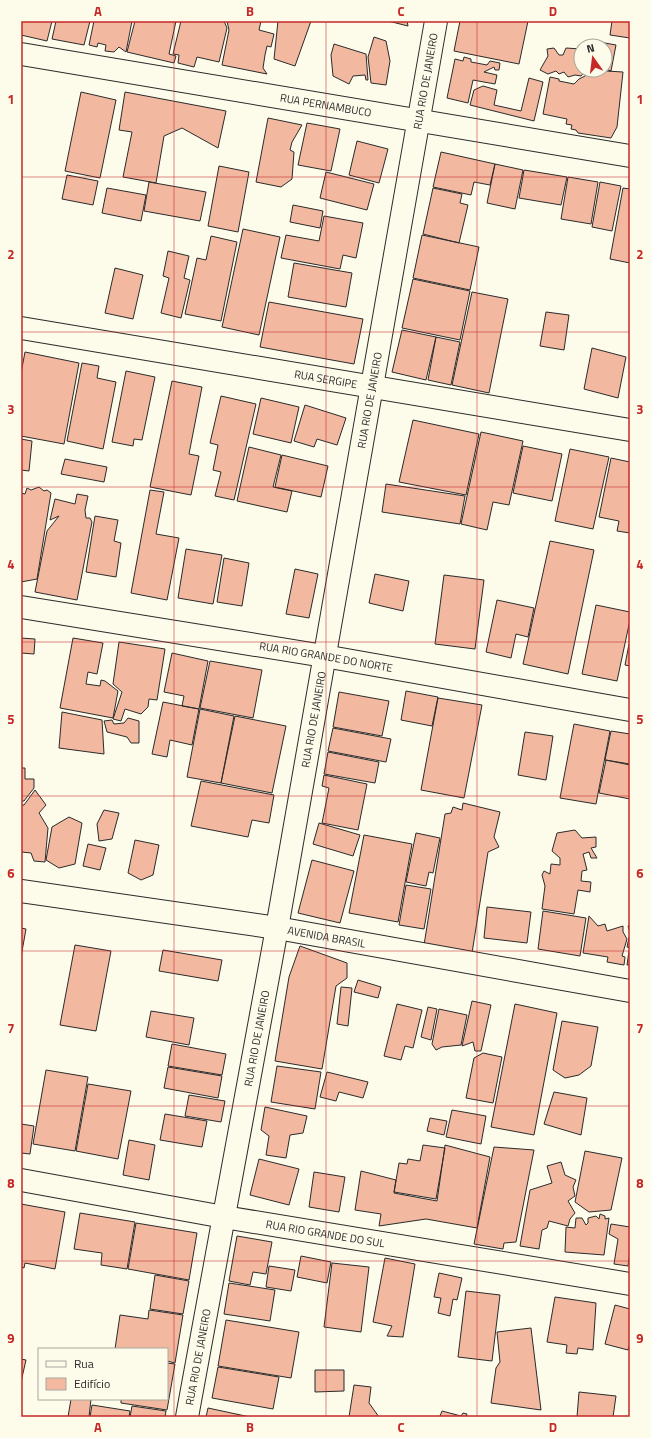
<svg xmlns="http://www.w3.org/2000/svg" width="651" height="1438" viewBox="0 0 651 1438" font-family="'Titillium Web',sans-serif">
	<style>
		.building { fill: #f2b8a0; stroke: #2b2b2b }
		.lines { fill: none; stroke-linecap: round; stroke-linejoin: round }
		.street-casing { stroke: #2b2b2b; stroke-width: 24 }
		.street { stroke: #fdfbea; stroke-width: 22 }
		.grid { fill: none; stroke: #c62828; stroke-width: 1; stroke-opacity: 0.55 }
		.labels { text-anchor: middle; dominant-baseline: central; stroke-width: 3; stroke-linejoin: round; paint-order: stroke }
		.street-label { font-size: 11px; fill: #2b2b2b; stroke: #fdfbea }
		.neatline { fill: none; stroke: #c62828; stroke-width: 1.5 }
		.grid-label { font-size: 13px; text-anchor: middle; font-weight: bold; fill: #c62828 }
	</style>
	<rect width="100%" height="100%" fill="#fdfbea"/>
	<path class="building" d="M21 21H52L47 41 21 35Z
		M56 21H90L84 45 52 39Z
		M94 21H132L126 52 119 47 114 52 105 51 106 45 98 43 97 47 89 45Z
		M135 21H176L169 54 176 56 174 63 127 52Z
		M181 21H224L227 28 219 62 197 57 194 67 178 63 179 55 173 54Z
		M227 21H261L259 30 274 34 271 47 267 46 265 55 263 68 267 74 222 65 229 30Z
		M278 21H311L295 66 274 59Z
		M388 21H407L408 26Z
		M460 21H528L519 64 454 51Z
		M612 21H630V38L610 35Z
		M374 37 386 41 390 61 386 85 371 83 368 57Z
		M594 41 616 45 611 71 605 69V46H593Z
		M334 44 366 54 368 80H366L365 75 353 76 349 84 333 76 331 55Z
		M554 48 559 55H563L566 48 581 49V70H586L581 76 575 75 568 77 564 72 559 74 556 71 548 74 540 70 548 56 547 49Z
		M464 57 471 59V62L487 65 490 61 500 63 499 70H495L494 67 484 72 497 75 495 84 473 80 468 103 447 98 455 59 463 61Z
		M589 70 623 72 617 127 611 138 578 133 576 130 571 129 572 125 566 124 567 119 543 114 550 77 559 79V81L574 84 579 79 585 76Z
		M529 78 543 82 534 121 470 105 474 90 483 86 497 90 494 105 521 111Z
		M81 92 116 100 100 178 65 171Z
		M125 92 226 111 218 148 182 128 164 136 156 183 123 177 132 132 119 130Z
		M268 118 302 125 292 142 290 150 294 152 292 179 281 187 256 182Z
		M307 123 340 129 331 171 298 165Z
		M357 141 388 149 379 183 349 175Z
		M441 152 495 164 490 185 474 182 471 195 433 187Z
		M495 164 523 170 515 209 487 203Z
		M219 166 249 172 238 232 208 226Z
		M524 170 567 177 561 205 519 198Z
		M326 172 374 184 367 210 320 198Z
		M67 175 98 181 93 205 62 199Z
		M568 177 598 182 591 224 561 219Z
		M149 182 206 192 200 221 144 211Z
		M600 182 621 186 612 231 592 227Z
		M107 188 146 195 141 221 102 213Z
		M433 188 462 194 460 203 468 205 459 243 423 234Z
		M623 188 630 189V263L610 259Z
		M293 205 323 211 320 228 290 222Z
		M324 216 363 223 356 258 343 255 340 269 281 258 286 235 319 241Z
		M243 229 280 237 259 335 222 327Z
		M422 235 479 247 470 290 413 278Z
		M211 236 237 242 221 321 185 314 197 258 206 260Z
		M168 251 189 256 184 278 190 280 181 318 161 313 169 278 163 276Z
		M294 263 352 273 346 307 288 297Z
		M115 268 143 275 133 319 105 313Z
		M413 279 470 291 460 340 402 328Z
		M472 292 508 299 489 393 452 385Z
		M269 302 363 319 354 364 260 347Z
		M546 312 569 315 564 350 540 346Z
		M402 330 436 337 426 380 392 372Z
		M436 337 460 342 451 385 428 380Z
		M592 348 626 357 618 398 584 389Z
		M25 352 79 363 64 444 21 436V373Z
		M82 363 99 366 97 378 116 382 103 449 67 441Z
		M126 371 155 377 142 440 134 439 133 446 112 442Z
		M172 381 202 387 189 454 199 456 191 495 150 487Z
		M221 396 256 404 234 500 215 496 221 472 213 470 218 445 210 443Z
		M261 398 299 407 291 443 253 434Z
		M305 405 346 418 337 445 317 439 314 447 294 441Z
		M413 420 479 434 466 495 399 482Z
		M481 432 523 441 509 505 493 502 487 530 461 524Z
		M21 439 32 441 29 471 21 470Z
		M523 446 562 454 552 501 513 493Z
		M249 447 281 455 273 487 292 491 287 512 237 501Z
		M570 449 609 457 593 529 555 521Z
		M282 455 328 466 321 497 275 487Z
		M611 458 630 462V533L617 531 619 521 599 517Z
		M65 459 107 467 104 482 61 474Z
		M386 484 465 496 460 524 382 512Z
		M39 487 44 491 47 490 51 493 37 579 21 582V493L25 494 27 488 31 490Z
		M150 490 164 492 156 534 179 538 167 600 131 593Z
		M77 494 88 496 85 510 86 518H90L92 522 77 600 35 592 47 531 59 516 50 520 55 499 75 504Z
		M95 516 118 520 114 541 121 543 116 577 86 572Z
		M550 541 594 550 568 674 523 664Z
		M186 549 222 555 213 604 178 598Z
		M224 558 249 563 242 606 217 602Z
		M295 569 318 574 309 618 286 614Z
		M375 574 409 581 403 611 369 603Z
		M444 575 484 580 475 649 435 644Z
		M497 600 534 608 528 637 516 634 511 658 486 652Z
		M596 605 630 612V620L617 681 582 674Z
		M21 638 35 639 34 654 21 653Z
		M73 638 103 643 97 674 88 672 86 684 100 686 101 680 105 681 118 691 113 718 60 708Z
		M119 642 165 649 157 700 149 699 148 707 141 714 125 709 121 721 113 719 122 692 113 684Z
		M629 644 630 645V666L625 665Z
		M172 653 208 661 199 709 182 706 184 696 164 692Z
		M210 661 262 670 253 718 200 708Z
		M406 691 438 697 432 726 401 720Z
		M339 692 389 701 382 736 333 727Z
		M438 698 482 705 464 798 421 790Z
		M163 702 199 709 192 745 170 740 167 757 152 754Z
		M200 709 234 716 221 783 187 777Z
		M62 712 102 720 104 754 59 748Z
		M235 716 286 726 272 793 221 783Z
		M128 718 139 721V743H131L127 737 107 732 104 721 112 720 114 724 124 723Z
		M574 724 610 731 596 804 560 798Z
		M333 728 391 739 386 762 328 751Z
		M611 731 630 734V764L605 760Z
		M525 732 553 736 546 780 518 775Z
		M328 752 379 762 375 783 324 774Z
		M606 760 630 765V799L599 793Z
		M21 768H25V779H34V788L24 801H21Z
		M324 775 367 784 358 830 322 823 329 788 322 786Z
		M201 781 274 795 269 823 252 820 248 837 191 826Z
		M35 790 46 805 39 813 48 828 45 862 34 861 31 853 22 852 21 857V805H24Z
		M463 803 500 812 494 837 499 847 488 852 472 953 424 945 445 814 451 813 453 807 462 810Z
		M104 810 119 813 112 839 99 841 97 824Z
		M69 817 82 823 75 864 59 868 46 860 52 827Z
		M319 823 360 835 353 856 313 844Z
		M575 830 582 838 596 837V847L591 848 597 858H591L589 852 583 854 587 870 582 871 581 881 591 882 590 892 578 890 574 914 542 909 545 886 542 875 544 871 550 874 551 864 560 865V858L552 851 557 833Z
		M416 833 440 838 433 873 429 872 426 886 406 882Z
		M364 835 412 844 398 922 349 913Z
		M135 840 159 845 153 875 141 880 128 873Z
		M88 844 106 848 100 870 83 866Z
		M312 860 354 871 340 923 298 913Z
		M406 885 431 889 424 929 399 925Z
		M487 907 531 912 527 943 484 938Z
		M543 911 586 918 580 956 538 949Z
		M589 916 598 926 605 924 607 931 623 926V932L627 939 622 956 625 957 624 965 607 962 608 957 583 953Z
		M630 924V948L627 947 630 933 628 926Z
		M21 928 26 929 21 957Z
		M75 945 111 951 96 1031 60 1025Z
		M300 946 347 963V978L336 986 322 1069 275 1061 289 977Z
		M163 950 222 960 218 981 159 971Z
		M629 951H630V965H627Z
		M358 980 381 987 378 998 354 992Z
		M341 987 352 988 348 1026 337 1024Z
		M472 1001 491 1005 481 1051H475L473 1042 462 1046Z
		M397 1004 422 1010 413 1048 405 1046 401 1060 384 1056Z
		M515 1004 557 1013 534 1135 491 1127Z
		M428 1007 437 1009 431 1040 421 1037Z
		M439 1009 467 1015 461 1045 442 1047 436 1050 432 1044Z
		M151 1011 194 1018 189 1045 146 1037Z
		M562 1021 598 1027 591 1066 579 1075 565 1078 553 1070Z
		M172 1044 226 1054 222 1075 168 1066Z
		M483 1053 502 1057 493 1103 466 1098 474 1058Z
		M277 1066 321 1072 315 1109 271 1102Z
		M168 1067 222 1076 218 1098 164 1088Z
		M46 1070 88 1077 75 1151 33 1144Z
		M327 1072 368 1082 363 1098 339 1092 336 1101 320 1097Z
		M88 1084 131 1091 118 1159 76 1151Z
		M554 1092 587 1098 581 1135 544 1124Z
		M189 1095 225 1101 221 1122 185 1116Z
		M265 1107 307 1116 303 1133 290 1135 286 1158 266 1155 269 1136 261 1130Z
		M452 1110 486 1116 481 1144 446 1137Z
		M165 1114 207 1121 202 1147 160 1140Z
		M430 1118 447 1121 444 1135 427 1131Z
		M21 1124 34 1126 30 1154 21 1153Z
		M129 1140 155 1145 149 1180 123 1175Z
		M423 1145 445 1148 436 1199 394 1192 399 1163 407 1164 408 1159 420 1161Z
		M445 1145 490 1157 477 1228 426 1219 379 1226 381 1214 355 1210 361 1171 396 1180 394 1193 437 1201Z
		M494 1147 534 1150 516 1242 504 1243 503 1249 474 1244Z
		M585 1151 622 1158 611 1210 589 1212 575 1202Z
		M259 1159 299 1169 289 1205 250 1195Z
		M561 1162 565 1175 576 1180 573 1187 575 1196 568 1201 575 1213 570 1219 568 1226 549 1221 547 1228 542 1230 539 1249 520 1246 530 1190 552 1183 547 1166Z
		M314 1172 345 1177 339 1212 309 1207Z
		M21 1204 65 1212 55 1269 25 1263 24 1268 21 1267Z
		M80 1213 135 1222 127 1269 101 1265 102 1253 74 1249Z
		M600 1214 605 1216V1219L609 1218 604 1255 565 1252 566 1227 575 1228 576 1218H582L586 1225 588 1223V1218L596 1216 599 1219Z
		M136 1223 197 1233 189 1280 128 1269Z
		M611 1224 630 1227V1253L628 1266 614 1264 618 1239 609 1234Z
		M237 1236 272 1242 266 1274 253 1272 250 1285 229 1281Z
		M301 1256 331 1262 327 1283 297 1277Z
		M385 1258 415 1264 403 1337 387 1336 392 1326 373 1322Z
		M332 1263 369 1267 361 1332 324 1327Z
		M269 1266 295 1270 291 1291 266 1287Z
		M439 1273 462 1278 457 1300 453 1299 450 1316 438 1313 441 1298 434 1297Z
		M155 1275 189 1281 183 1314 150 1309Z
		M229 1283 275 1290 270 1321 224 1314Z
		M466 1291 500 1295 492 1361 458 1357Z
		M555 1297 596 1303 593 1350 578 1348 577 1354 566 1353 567 1345 547 1342Z
		M615 1305 630 1309V1343L628 1350 605 1344Z
		M149 1310 183 1315 175 1363 167 1361V1349H115L120 1315 148 1319Z
		M226 1320 299 1332 291 1378 218 1366Z
		M531 1328 541 1410 491 1403 496 1368 500 1362 497 1332Z
		M21 1359 26 1360 21 1382Z
		M167 1363 175 1364 167 1410 121 1403V1399H167Z
		M218 1367 279 1377 273 1409 212 1398Z
		M315 1370H344V1391L315 1392Z
		M354 1385 371 1387 369 1403 379 1417H349Z
		M579 1392 616 1396 613 1417H577Z
		M71 1399H91L89 1417H68Z
		M92 1405 130 1411 129 1417H90Z
		M132 1406 166 1411 165 1417H130Z
		M208 1408 250 1417H206Z
		M442 1411 461 1416 463 1413 467 1414 466 1417H443L440 1416Z"/>
	<g class="lines">
		<g class="street-casing">
			<g id="street">
				<path id="s1" d="M21 54 630 156"/>
				<path id="s2" d="M21 328 630 430"/>
				<path id="s3" d="M21 607 324 656 630 710"/>
				<path id="s4" d="M21 891 277 928 630 991"/>
				<path id="s5" d="M21 1180 224 1217 630 1284"/>
				<path id="s6" d="M187 1417 277 928 436 21"/>
			</g>
		</g>
		<use href="#street" class="street"/>
	</g>
	<path class="grid" d="M174 21V1417M326 21V1417M477 21V1417M21 177H630M21 332H630M21 487H630M21 642H630M21 796H630M21 951H630M21 1106H630M21 1261H630"/>
	<g class="labels">
		<g class="street-label">
			<text stroke="none"><textPath href="#s6" startOffset="1357">RUA RIO DE JANEIRO</textPath></text>
			<text stroke="none"><textPath href="#s1" startOffset="309">RUA PERNAMBUCO</textPath></text>
			<text stroke="none"><textPath href="#s2" startOffset="309">RUA SERGIPE</textPath></text>
			<text stroke="none"><textPath href="#s6" startOffset="1033">RUA RIO DE JANEIRO</textPath></text>
			<text stroke="none"><textPath href="#s3" startOffset="309">RUA RIO GRANDE DO NORTE</textPath></text>
			<text stroke="none"><textPath href="#s6" startOffset="709">RUA RIO DE JANEIRO</textPath></text>
			<text stroke="none"><textPath href="#s4" startOffset="309">AVENIDA BRASIL</textPath></text>
			<text stroke="none"><textPath href="#s6" startOffset="385">RUA RIO DE JANEIRO</textPath></text>
			<text stroke="none"><textPath href="#s5" startOffset="309">RUA RIO GRANDE DO SUL</textPath></text>
			<text stroke="none"><textPath href="#s6" startOffset="61">RUA RIO DE JANEIRO</textPath></text>
		</g>
	</g>
	<rect width="651" height="1438" fill="none" stroke="#fdfbea" stroke-width="44"/>
	<rect x="38" y="1348" width="130" height="52" fill="#fdfbea" stroke="#a9a89e"/>
	<rect x="46" y="1361" width="20" height="6" fill="#fdfbea" stroke="#a9a89e"/>
	<text x="74" y="1368" font-size="12" fill="#2b2b2b">Rua</text>
	<rect x="46" y="1378" width="20" height="12" fill="#f2b8a0" stroke="#a9a89e"/>
	<text x="74" y="1388" font-size="12" fill="#2b2b2b">Edifício</text>
	<g transform="translate(593 58) rotate(346)"><circle r="19" fill="#fdfbea" stroke="#a9a89e"/>
	<path d="M0-3L7 15L0 10L-7 15Z" fill="#c62828"/>
	<text y="-6" font-size="11" font-weight="bold" text-anchor="middle" fill="#2b2b2b">N</text>
	</g>
	<rect x="22" y="22" width="607" height="1394" class="neatline"/>
	<g class="grid-label">
		<text x="98" y="16">A</text>
		<text x="250" y="16">B</text>
		<text x="401" y="16">C</text>
		<text x="553" y="16">D</text>
		<text x="11" y="104">1</text>
		<text x="640" y="104">1</text>
		<text x="11" y="259">2</text>
		<text x="640" y="259">2</text>
		<text x="11" y="414">3</text>
		<text x="640" y="414">3</text>
		<text x="11" y="569">4</text>
		<text x="640" y="569">4</text>
		<text x="11" y="724">5</text>
		<text x="640" y="724">5</text>
		<text x="11" y="878">6</text>
		<text x="640" y="878">6</text>
		<text x="11" y="1033">7</text>
		<text x="640" y="1033">7</text>
		<text x="11" y="1188">8</text>
		<text x="640" y="1188">8</text>
		<text x="11" y="1343">9</text>
		<text x="640" y="1343">9</text>
		<text x="98" y="1432">A</text>
		<text x="250" y="1432">B</text>
		<text x="401" y="1432">C</text>
		<text x="553" y="1432">D</text>
	</g>
</svg>
